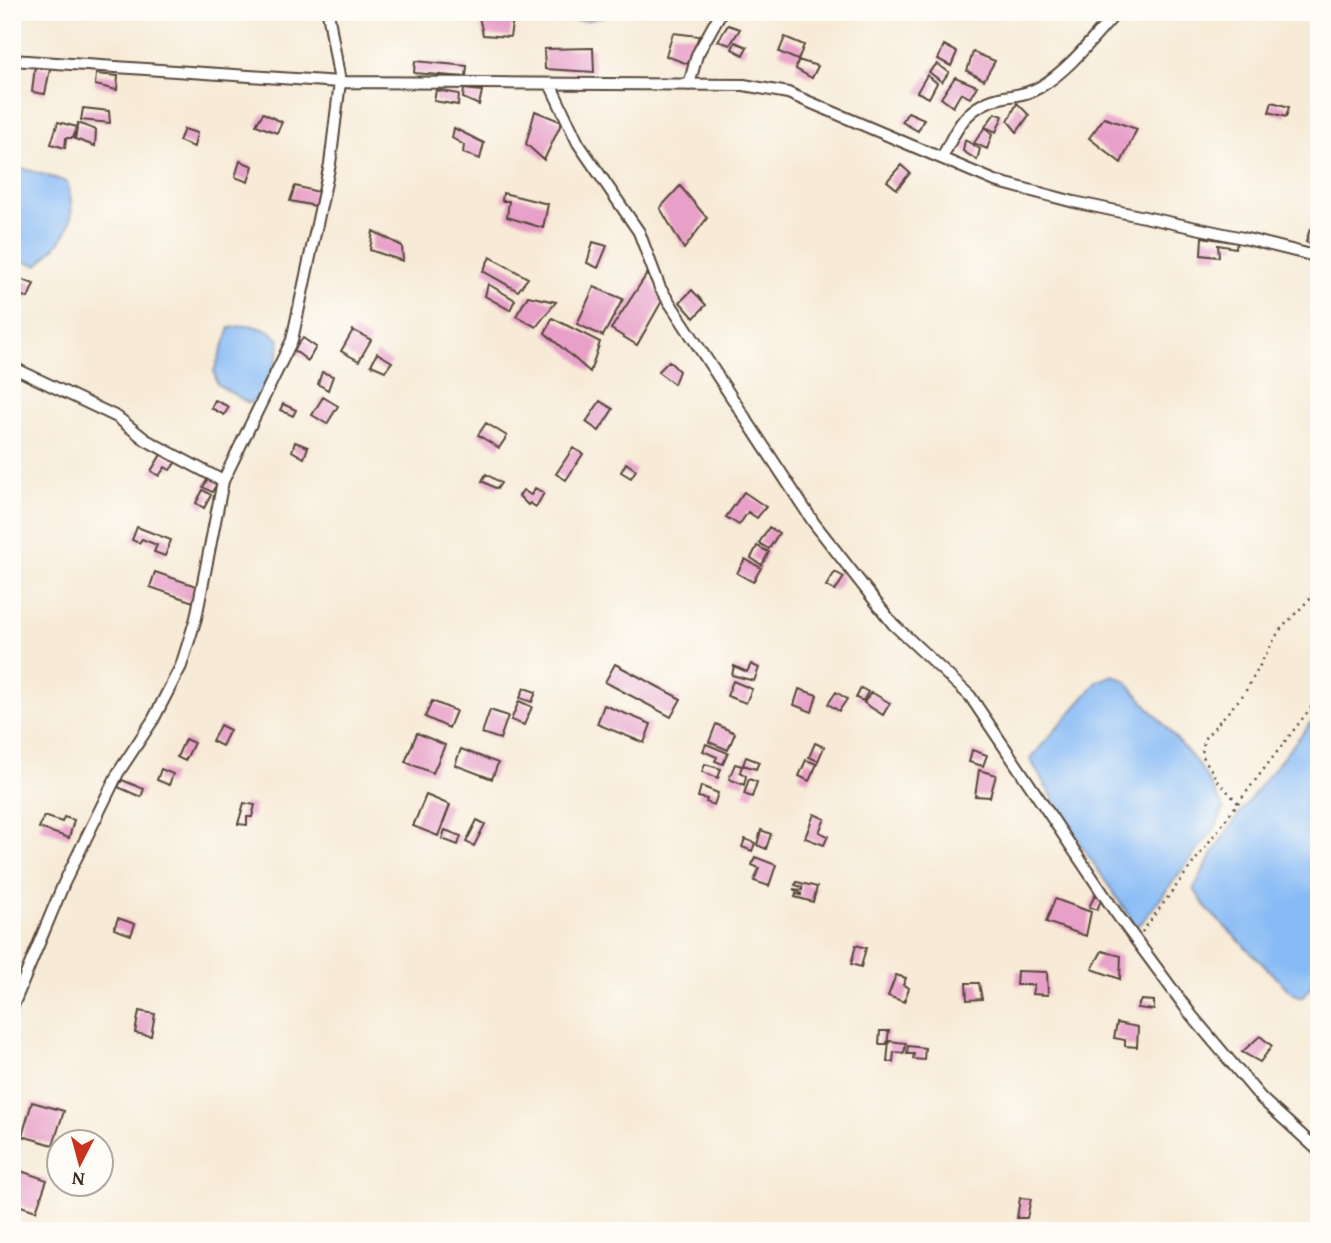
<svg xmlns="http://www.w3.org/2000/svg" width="1331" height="1243" viewBox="0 0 1331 1243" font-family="'Gentium Book Plus',serif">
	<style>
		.water { fill: #88bbf5; stroke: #62728a; stroke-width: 2 }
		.building { fill: #e8a0c9 }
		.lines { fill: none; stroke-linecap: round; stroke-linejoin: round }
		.minor-casing { stroke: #57473a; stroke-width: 14 }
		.path { stroke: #57473a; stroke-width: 2.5; stroke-dasharray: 2 5; stroke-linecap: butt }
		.minor { stroke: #fff; stroke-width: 10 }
	</style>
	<rect width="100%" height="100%" fill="#fdfcf7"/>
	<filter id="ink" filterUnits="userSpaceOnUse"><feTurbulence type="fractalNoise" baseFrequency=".0143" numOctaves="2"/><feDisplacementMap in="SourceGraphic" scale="14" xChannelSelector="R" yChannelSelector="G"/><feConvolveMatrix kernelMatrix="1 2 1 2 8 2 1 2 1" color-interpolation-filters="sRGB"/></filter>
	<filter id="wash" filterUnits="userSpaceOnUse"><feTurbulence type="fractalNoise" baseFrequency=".00686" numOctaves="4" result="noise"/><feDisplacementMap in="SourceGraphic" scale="28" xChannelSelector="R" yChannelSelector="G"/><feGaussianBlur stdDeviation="1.57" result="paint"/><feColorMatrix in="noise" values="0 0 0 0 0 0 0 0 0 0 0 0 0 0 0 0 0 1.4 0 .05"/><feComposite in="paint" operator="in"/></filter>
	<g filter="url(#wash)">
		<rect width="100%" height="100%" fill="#f7ead6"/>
		<path class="water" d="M547 12H612C595 23 564 24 547 12Z
			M12 167 29 170 67 182C79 225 67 235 38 265L12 259Z
			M249 325 270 331 280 341C279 363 266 383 255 401L248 403 217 384 214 371 230 328Z
			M1113 675 1126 681 1200 766 1224 809 1216 826 1142 922 1136 926 1075 836 1030 759 1098 681Z
			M1319 713V977L1302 998 1292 993 1207 909 1194 889C1222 828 1277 765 1319 713Z"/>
		<g id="blocks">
			<path class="building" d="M478 12H514L510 37 483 35Z
				M728 25 740 29 730 45 718 41Z
				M673 33 699 36 688 64 666 56Z
				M785 37 804 45 798 60 818 66 812 78 796 69 798 60 779 52Z
				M735 42 747 47 743 55 732 49Z
				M944 45 957 52 951 66 938 59Z
				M593 48 594 72 545 69 544 49Z
				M973 52 995 61 984 80 967 71Z
				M415 61 467 66 466 77 414 73Z
				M937 64 949 72 942 82 929 72Z
				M35 66 50 69 45 94 32 92Z
				M96 74 118 76 117 90 95 85Z
				M927 75 937 83 929 98 917 92Z
				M955 77 977 86 970 98 961 93 953 107 941 98Z
				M464 89 482 91 479 105 463 98Z
				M436 90 459 94 458 105 434 101Z
				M1272 102 1289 107 1286 117 1269 112Z
				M1017 103 1029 115 1017 132 1008 121Z
				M83 108 109 111 110 123 81 120Z
				M535 111 562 122 544 160 526 144Z
				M908 112 924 119 918 131 902 122Z
				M263 113 282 122 277 133 256 125Z
				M995 113 1003 116 996 132 985 127 992 135 987 149 974 143 985 127Z
				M1104 118 1137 129 1121 163 1089 138Z
				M58 122 77 127 73 138H66L65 148 51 144Z
				M78 123 96 130 95 146 75 139Z
				M454 128 484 143 480 159 463 153 464 145 452 138Z
				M184 129 197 133 194 147 179 141Z
				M965 140 980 149 977 160 963 151Z
				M240 161 253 166 248 182 235 177Z
				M901 165 910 173 897 189 887 181Z
				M295 186 322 193 316 206 290 201Z
				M680 186 707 218 684 249 660 208Z
				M503 193 548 204 543 228 507 217 509 201H502Z
				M1310 229 1319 231V243L1315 246 1306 242Z
				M373 231 402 246 403 261 370 250Z
				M1202 237 1238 243 1235 248 1218 245 1219 257 1201 255Z
				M593 242 607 246 598 268 587 263Z
				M490 257 528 278 518 291 483 271Z
				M647 274 662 301 637 345 611 329Z
				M12 276 34 284 28 298 12 292Z
				M488 284 515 300 510 310 485 296Z
				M594 287 623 299 603 336 577 324Z
				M692 290 706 305 694 318 680 302Z
				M528 296 556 302 536 327 516 316Z
				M552 318 600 342 590 372 545 333Z
				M12 322 20 325 13 344H12Z
				M353 330 371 340 359 361 341 351Z
				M303 338 316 347 308 361 294 350Z
				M377 353 392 362 385 371 371 365Z
				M669 361 679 371 674 384 658 372Z
				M322 372 333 376 328 390 318 384Z
				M323 397 338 406 327 424 312 415Z
				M215 400 229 407 224 415 211 408Z
				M600 401 613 409 599 431 586 422Z
				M283 404 296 410 293 416 280 410Z
				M486 423 507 436 499 448 478 435Z
				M295 442 308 447 304 458 292 451Z
				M573 448 583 454 566 480 556 474Z
				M162 453 176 462 170 470 165 467 159 476 151 471Z
				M626 463 636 470 631 478 621 472Z
				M486 474 501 483 497 489 482 481Z
				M209 477 218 482 212 492 203 487Z
				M535 488 544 493 536 507 530 503 528 505 519 496 523 490 531 495Z
				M203 490 211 495 204 508 196 503Z
				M744 492 766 507 757 518 748 512 739 525 726 517Z
				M137 527 171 540 165 556 154 552 157 545 142 539 139 543 132 540Z
				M769 527 779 533 769 549 759 543Z
				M757 546 769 552 762 565 751 558Z
				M745 559 761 568 753 582 737 573Z
				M155 572 202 588 196 603 150 587Z
				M835 572 844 577 835 591 826 586Z
				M615 664 681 699 671 717 605 682Z
				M751 664 759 668 754 681 732 675 734 666 747 672Z
				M733 681 752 689 746 703 727 696Z
				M524 688 536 692 532 702 520 698Z
				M861 688 868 692 863 701 856 698Z
				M799 689 817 695 812 712 794 705Z
				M836 692 847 699 839 711 828 704Z
				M871 692 890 703 883 715 864 703Z
				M432 701 456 711 449 728 425 717Z
				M519 701 532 707 524 725 511 720Z
				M604 705 651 724 644 743 597 724Z
				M490 710 508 716 500 739 482 733Z
				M716 724 735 733 728 750 709 742Z
				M220 725 230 730 222 746 212 741Z
				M417 733 445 745 433 773 405 762Z
				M185 739 194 743 185 761 177 757Z
				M815 743 824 747 818 761 809 757Z
				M706 744 728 753 723 764 715 761 717 757 703 751Z
				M461 749 498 763 492 779 455 765Z
				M972 750 987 755 983 766 969 762Z
				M746 757 759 762 756 769 743 765Z
				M806 760 817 764 809 781 799 776Z
				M705 764 721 769 718 778 702 772Z
				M735 764 742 766 740 772 746 776 744 785 729 779Z
				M161 769 173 774 169 785 157 780Z
				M979 770 996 775 990 797 975 796Z
				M749 779 757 782 752 797 744 794Z
				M122 780 144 789 141 797 118 787Z
				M701 786 718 793 714 805 706 802 707 799 698 797Z
				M426 795 450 805 438 836 413 826Z
				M244 803 255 805 252 817H247V825L238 824Z
				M814 814 825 819 819 832 828 836 824 845 805 838Z
				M44 816 62 822 64 817 74 820 69 838 39 828Z
				M477 820 485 824 474 846 466 842Z
				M445 830 461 836 458 845 442 839Z
				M761 830 771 834 766 849 757 845Z
				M745 839 755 843 752 851 742 847Z
				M755 857 776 865 769 886 754 881 759 868 752 865Z
				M797 882 817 887 813 902 795 897 796 894 801 895V893L793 889 802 890V887L795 885Z
				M1095 895 1102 898 1097 910 1089 907Z
				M1055 899 1091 912 1086 936 1046 922Z
				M118 918 135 924 131 935 114 929Z
				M856 945 866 948 861 967 851 964Z
				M1102 951 1121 956 1120 979 1092 969Z
				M1017 971 1047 972 1048 995 1032 994 1034 985H1016Z
				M896 975 906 978 903 985 909 988 904 1002 888 996Z
				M966 983H979L982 999 967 1000Z
				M1141 1000 1154 1001V1010L1137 1008Z
				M139 1011 155 1014 151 1036 135 1033Z
				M1117 1023 1138 1027 1137 1047 1125 1046V1040L1114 1038Z
				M880 1031H889L887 1044H879Z
				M1260 1036 1272 1046 1260 1062 1242 1052Z
				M889 1041 906 1043 904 1053 894 1052 893 1062H887Z
				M908 1046 925 1048 924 1060 913 1059 914 1054H907Z
				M32 1102 64 1111 53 1145 22 1136Z
				M18 1170 47 1180 36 1211 12 1203V1185Z
				M1020 1198 1031 1199 1027 1218H1017Z"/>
		</g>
	</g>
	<g filter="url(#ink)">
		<use href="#blocks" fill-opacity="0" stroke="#57473a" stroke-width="2"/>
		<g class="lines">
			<g class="minor-casing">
				<path id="minor" d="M12 60 340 82 744 85 788 93 995 181 1074 202 1243 238 1319 257
					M550 84 578 143 639 232 660 288 814 523 893 624 970 696 1116 913 1192 1016 1262 1099 1319 1151
					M689 85 697 55 721 12
					M942 158C957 127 967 104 1004 97 1016 95 1029 94 1040 87 1070 69 1093 38 1117 12
					M12 367 117 417 146 440 223 481
					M12 1008 64 883 118 773 153 720 181 666 196 618 223 481 292 340 330 164 340 82 328 12"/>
			</g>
			<path class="path" d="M1238 803 1319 697
				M1142 932 1238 803 1218 781 1202 755 1204 739 1244 694 1279 631 1319 589"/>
			<use href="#minor" class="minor"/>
		</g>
	</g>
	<rect width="1331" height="1243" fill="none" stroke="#fdfcf7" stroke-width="42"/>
	<g transform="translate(80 1163) rotate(186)"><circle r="33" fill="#fdfcf7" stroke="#afa8a0" stroke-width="2"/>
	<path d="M0-5L12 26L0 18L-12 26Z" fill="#c8321e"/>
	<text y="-10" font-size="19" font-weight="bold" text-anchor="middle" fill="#3b2a1e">N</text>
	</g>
</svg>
